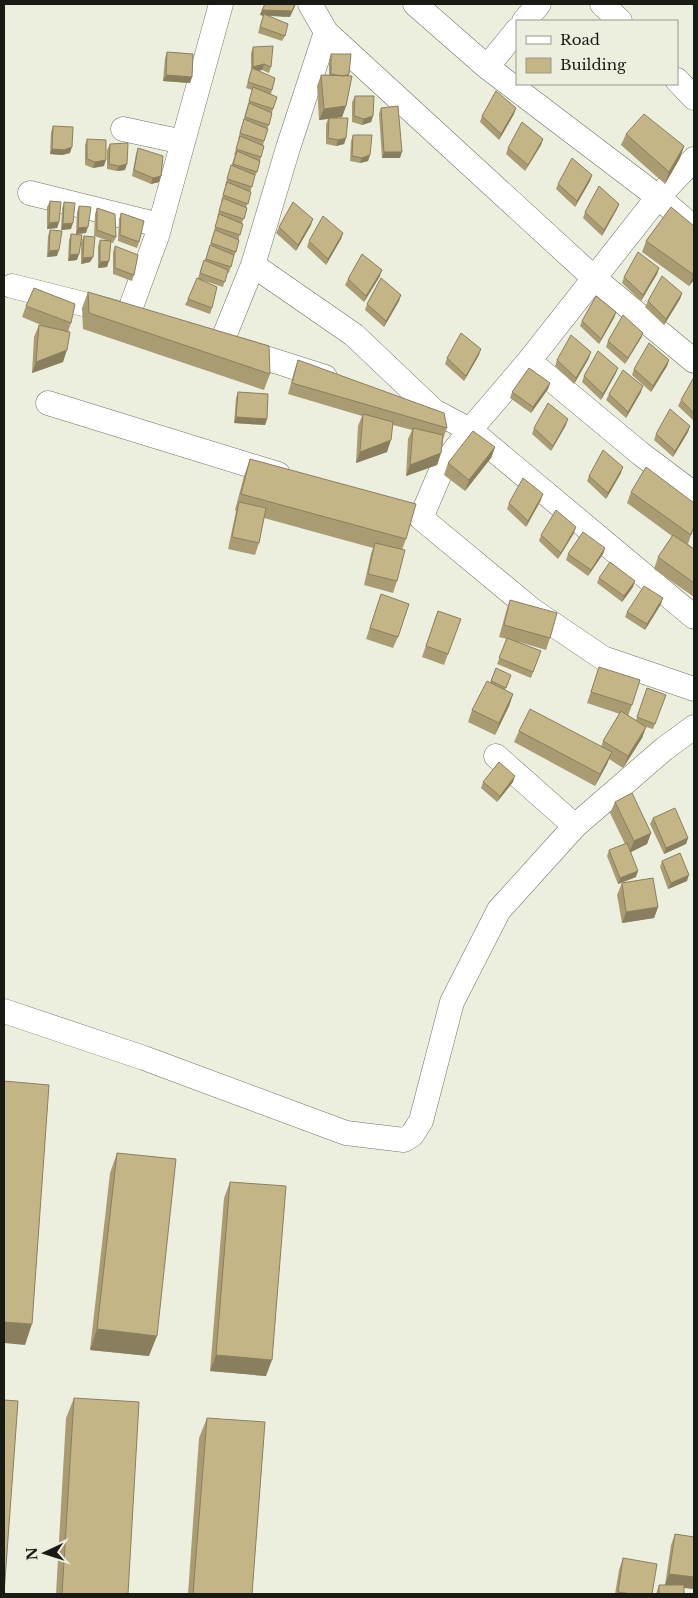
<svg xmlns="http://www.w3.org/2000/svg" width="698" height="1598" viewBox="0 0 698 1598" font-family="'Libre Baskerville',serif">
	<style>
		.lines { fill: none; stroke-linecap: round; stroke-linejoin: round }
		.minor-casing { stroke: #707264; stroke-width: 25 }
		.minor { stroke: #fff; stroke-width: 24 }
		.wall { fill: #a99c73 }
		.shaded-wall { fill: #897f5e }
		.building { fill: #c4b586; stroke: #897f5e }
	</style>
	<rect width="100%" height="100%" fill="#ecefde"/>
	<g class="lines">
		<g class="minor-casing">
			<path id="minor" d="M310 4 326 32 595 279 694 361
				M415 4 487 67 658 197 694 228
				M602 4 620 21
				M524 21 539 4
				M487 67 517 30
				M677 80 694 98
				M123 129 183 142
				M694 159 658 197 529 361 470 430 444 464 421 518 532 610 603 658 694 689
				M30 193 151 223
				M253 265 354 335 434 411
				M12 286 115 312
				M128 315 157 236 221 4
				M221 344 253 265 288 148 326 32
				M240 350 325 377
				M529 361 641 454 694 494
				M48 403 278 474
				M417 406 434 411 470 430 694 617
				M496 756 575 826
				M4 1011 144 1058 346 1133 404 1140 412 1135 421 1121 452 1002 499 910 575 826 664 749 694 727"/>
		</g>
		<use href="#minor" class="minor"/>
	</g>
	<path class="wall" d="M262 10 290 17 269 16 285 36 282 41 258 33 263 16 260 15Z
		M253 47 271 67 269 73 262 70 258 71 272 90 271 94 273 109 263 145 264 146 257 172 254 178 246 208H247L242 223 236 252 233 258 229 273 227 272 223 287 202 280 212 308 210 314 185 305 198 278 204 260H205L210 245 218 217H217L222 201H221L226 185H225L235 155H234L239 139H238L252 90 246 88 251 71V53Z
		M167 52 192 77 190 83 163 81 165 58Z
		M331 54 349 74 346 106 342 117 336 118 346 138 344 144 336 146 326 144V124L328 119 319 120 317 86 321 75H329V60Z
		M355 96 373 116 371 122 362 125 352 122V102Z
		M381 108 400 158H382L379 114Z
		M514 114 499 140 480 122 482 116Z
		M53 126 70 153 62 155 50 154 51 132Z
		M626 134 684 146 680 158 665 184 621 145Z
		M353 135 370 155 368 161 360 163 350 161 351 141Z
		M87 139 104 166 93 168 85 165V145Z
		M543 139 541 145 525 171 506 154 508 148Z
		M110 144 125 170 117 171 107 169V150Z
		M138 148 159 182 151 184 132 176 136 154Z
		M592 175 590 181 575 207 556 189 558 184Z
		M50 201 59 222 57 228 47 229V207Z
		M64 202 71 229 61 230 62 208Z
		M619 204 617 209 602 236 583 218 585 212Z
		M79 206 86 233 76 234 77 212Z
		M97 208 116 237 113 243 111 242 107 267 98 268V246L100 240 109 241 94 236 95 214Z
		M121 213 139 242 137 248 118 241 119 219Z
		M311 225 296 251 276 233 279 227Z
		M694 226V280L689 286 642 252 646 241Z
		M50 230 57 256 47 257 48 236Z
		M343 233 341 239 326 265 307 247 309 241Z
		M71 234 77 260 68 261 69 240Z
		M84 236 93 257 90 262 81 264V242Z
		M115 246 134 275 132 281 113 274V252Z
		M659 268 657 274 641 301 622 283 624 277Z
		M380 276 364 302 345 285 348 279Z
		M88 292 270 374 264 390 83 329 82 308Z
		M682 293 680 299 664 325 645 307 648 301Z
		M401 295 399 301 384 327 365 310 367 304Z
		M26 306 71 323 68 332 63 362 32 373 34 337 39 325 48 328 22 317Z
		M616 312 614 318 599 344 580 326 582 321Z
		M643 333 641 338 625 364 606 347 608 341Z
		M479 355 464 381 445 364 447 358Z
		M589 358 574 384 555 366 557 360Z
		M298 360 447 428 443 439 441 453 437 465 406 476 408 439 412 430 393 425 387 452 356 463 358 426 362 416 288 394 294 372Z
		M669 360 667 366 651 392 632 375 634 369Z
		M616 373 601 400 582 382 584 376Z
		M694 377V421L678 406 681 400Z
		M550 383 548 389 531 413 510 398 512 392Z
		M238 392 267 419 265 425 234 423 236 398Z
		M641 392 626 418 606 400 609 394Z
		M566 425 551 451 532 434 534 428Z
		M690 426 688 432 673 457 654 440 656 434Z
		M495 447 491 458 465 491 444 475 448 463Z
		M250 459 406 539 402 550 397 581 393 593 364 585 371 554 373 548 264 518 259 543 255 555 228 549 236 511 235 510 244 476Z
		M621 473 606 499 587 481 589 476Z
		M631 492 694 526 688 544 694 549V597L654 569 658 557 672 536 627 503Z
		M541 500 526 527 507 509 509 503Z
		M574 533 558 559 539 541 541 535Z
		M605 548 603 554 588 576 566 560 568 554Z
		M599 578 633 587 622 602 597 583Z
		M381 594 398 637 393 648 366 639Z
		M510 600 550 638 546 650 516 641 541 651 531 678 497 664 507 639 499 637 506 612Z
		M661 604 645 630 625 617 627 612Z
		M438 611 461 619 444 665 422 657Z
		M599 667 632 705 628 716 636 720 647 688 666 695 653 729 646 727 642 738 623 768 609 759 607 764 595 786 514 742 519 731 601 747 603 741 620 714 587 703Z
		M496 668 509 681 505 690 513 694 509 706 495 735 468 722 472 710 490 683Z
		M483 782H513L497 802 481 788Z
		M615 802 651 833 647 844 631 852 636 877 618 884 607 856 609 850 625 844 610 813Z
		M653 818 688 838 686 844 664 854 650 824Z
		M662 861 687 881 668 889 660 867Z
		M622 883 658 907 654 918 622 923 617 895Z
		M117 1153 149 1356 90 1350 110 1173Z
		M230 1182 266 1376 210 1371 224 1198Z
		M74 1398 128 1594H56L66 1418Z
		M207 1418 252 1594H188L199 1438Z
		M675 1534 694 1537V1589L684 1588V1594H656L659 1585H665L671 1545Z
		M623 1558 652 1594H615L619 1570Z"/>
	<path class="shaded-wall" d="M296 4 290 17 260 15 262 10Z
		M264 64 262 70 251 72 253 67Z
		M166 75 192 77 190 83 163 81Z
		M346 106 342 117 319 120 324 109Z
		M516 108 514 114 499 140 501 134Z
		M373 116 371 122 362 125 364 119Z
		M346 138 344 144 336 146 338 140Z
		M543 139 541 145 525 171 528 165Z
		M684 146 680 158 665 184 669 172Z
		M72 147 70 153 62 155 50 154 52 149Z
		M384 152H402L400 158H382Z
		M370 155 368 161 360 163 362 158Z
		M106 160 104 166 93 168 95 162Z
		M127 164 125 170 117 171 119 166Z
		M592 175 590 181 575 207 577 201Z
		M161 176 159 182 151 184 153 178Z
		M619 204 617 209 602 236 604 230Z
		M313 219 311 225 296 251 298 245Z
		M59 222 57 228 47 229 49 223Z
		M73 223 71 229 61 230 63 224Z
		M88 227 86 233 76 234 78 228Z
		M343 233 341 239 326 265 328 259Z
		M59 250 57 256 47 257 49 251Z
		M79 254 77 260 68 261 70 255Z
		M93 257 90 262 81 264 83 258Z
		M109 261 107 267 98 268 100 262Z
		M659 268 657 274 641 301 643 295Z
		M382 270 380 276 364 302 366 296Z
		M694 274V280L689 286 694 275Z
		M682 293 680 299 664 325 666 319Z
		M401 295 399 301 384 327 386 321Z
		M616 312 614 318 599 344 601 339Z
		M643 333 641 338 625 364 628 358Z
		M481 349 479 355 464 381 466 376Z
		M67 350 63 362 32 373 36 362Z
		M591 352 589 358 574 384 576 378Z
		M669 360 667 366 651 392 653 386Z
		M618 368 616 373 601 400 603 394Z
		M550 383 548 389 531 413 533 407Z
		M643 386 641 392 626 418 628 412Z
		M236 417 267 419 265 425 234 423Z
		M568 419 566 425 551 451 553 446Z
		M690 426 688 432 673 457 675 451Z
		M391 440 387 452 356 463 360 452Z
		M495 447 491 458 465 491 469 480Z
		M441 453 437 465 406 476 410 465Z
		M623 467 621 473 606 499 608 493Z
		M543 494 541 500 526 527 528 521Z
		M576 527 574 533 558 559 561 553Z
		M605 548 603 554 588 576 591 570Z
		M635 581 633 587 622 602 624 596Z
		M663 598 661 604 645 630 647 624Z
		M513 694 509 706 495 735 499 723Z
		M646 727 642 738 623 768 628 756Z
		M612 752 607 764 595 786 600 774Z
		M515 776 513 782 497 802 500 796Z
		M651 833 647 844 629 853 634 841Z
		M688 838 686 844 664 854 666 848Z
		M638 871 636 877 618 884 620 878Z
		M689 875 687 881 668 889 671 883Z
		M658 907 654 918 622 923 626 912Z
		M4 1322 32 1324 25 1345 4 1343Z
		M97 1329 157 1336 149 1356 90 1350Z
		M216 1355 272 1360 266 1376 210 1371Z
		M669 1574 694 1577V1589L665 1585Z"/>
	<path class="building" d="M265 4H295L292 11 262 10Z
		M264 14 288 24 285 36 260 27Z
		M273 46 271 67 264 64 253 67V47Z
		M167 52 193 54 192 77 166 75Z
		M331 54H351L349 74 343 76 331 74Z
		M252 68 275 78 272 90 248 82Z
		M321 75 352 76 346 106 324 109Z
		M253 87 277 97 273 109 249 101Z
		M496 91 516 108 501 134 482 116Z
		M355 96H374L373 116 364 119 354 116Z
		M249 103 272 113 269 125 245 117Z
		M398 106 402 152H384L381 108Z
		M644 114 684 146 669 172 626 134Z
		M329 118H348L346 138 338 140 328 138Z
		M244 119 268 129 264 141 240 133Z
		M522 122 543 139 528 165 508 148Z
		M53 126 73 127 72 147 64 150 52 149Z
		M353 135H372L370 155 362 158 352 156Z
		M240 136 264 146 261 157 236 149Z
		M87 139 106 140V160L95 162 87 159Z
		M128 143 127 164 119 166 109 164 110 144Z
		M138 148 163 156 161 176 153 178 134 170Z
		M237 151 260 161 257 172 233 164Z
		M572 158 592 175 577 201 558 184Z
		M231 165 255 175 252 187 227 179Z
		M227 182 251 192 248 204 223 195Z
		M599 186 619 204 604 230 585 212Z
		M223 198 247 208 244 219 219 211Z
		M50 201 61 202 59 222 49 223Z
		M64 202 75 203 73 223 63 224Z
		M293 202 313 219 298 245 279 227Z
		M79 206 91 207 88 227 78 228Z
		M671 207 694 226V275L646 241Z
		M97 208 115 214 116 237 97 230Z
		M121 213 144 221 139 242 120 235Z
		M219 214 243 224 240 235 215 227Z
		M323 216 343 233 328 259 309 241Z
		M50 230 62 231 59 250 49 251Z
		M215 230 239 240 236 252 211 243Z
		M71 234 82 235 79 254 70 255Z
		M84 236 95 237 93 257 83 258Z
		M100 240 111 241 109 261 100 262Z
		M210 245 234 255 231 267 206 259Z
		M115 246 138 255 134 275 115 268Z
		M638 252 659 268 643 295 624 277Z
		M362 254 382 270 366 296 348 279Z
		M204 260 228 270 225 282 200 273Z
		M662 276 682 293 666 319 648 301Z
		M197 278 217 287 212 308 188 299Z
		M381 278 401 295 386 321 367 304Z
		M34 288 75 304 71 323 26 306Z
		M88 292 269 346 270 374 89 313Z
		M596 296 616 312 601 339 582 321Z
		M623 315 643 333 628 358 608 341Z
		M39 325 70 332 67 350 36 362Z
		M461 333 481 349 466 376 447 358Z
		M571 335 591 352 576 378 557 360Z
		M649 343 669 360 653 386 634 369Z
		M598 351 618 368 603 394 584 376Z
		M298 360 444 413 447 428 292 383Z
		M529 368 550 383 533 407 512 392Z
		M623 370 643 386 628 412 609 394Z
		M694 377V413L681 400Z
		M238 392 268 394 267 419 236 417Z
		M548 403 568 419 553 446 534 428Z
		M670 409 690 426 675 451 656 434Z
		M363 414 393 422 391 440 360 452Z
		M413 428 443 435 441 453 410 465Z
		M473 431 495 447 469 480 448 463Z
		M603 450 623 467 608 493 589 476Z
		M250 459 416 504 406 539 241 494Z
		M646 467 694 503V526L691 535 631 492Z
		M523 478 543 494 528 521 509 503Z
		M239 502 266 508 259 543 232 537Z
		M556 510 576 527 561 553 541 535Z
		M583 532 605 548 591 570 568 554Z
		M673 535 694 549V583L658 557Z
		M375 543 405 550 397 581 368 574Z
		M610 562 635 581 624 596 599 578Z
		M644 586 663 598 647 624 627 612Z
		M381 594 409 604 398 637 370 628Z
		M510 600 557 613 550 638 504 625Z
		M438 611 461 619 448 654 426 646Z
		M507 638 541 651 533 672 499 658Z
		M599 667 640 680 632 705 591 692Z
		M496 668 511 675 506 688 491 681Z
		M487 681 513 694 499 723 472 710Z
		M647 688 666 695 655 724 637 717Z
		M530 709 612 752 600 774 519 731Z
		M621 711 646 727 628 756 603 741Z
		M499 762 515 776 500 796 483 782Z
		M632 793 651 833 634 841 615 802Z
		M675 808 688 838 666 848 653 818Z
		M627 843 638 871 620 878 609 850Z
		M680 853 689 875 671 883 662 861Z
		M653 878 658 907 626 912 622 883Z
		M4 1081 49 1085 32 1324 4 1322Z
		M117 1153 176 1159 157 1336 97 1329Z
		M230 1182 286 1186 272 1360 216 1355Z
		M74 1398 139 1402 128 1594H62Z
		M4 1400 18 1401 4 1594Z
		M207 1418 265 1422 252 1594H193Z
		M675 1534 694 1537V1577L669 1574Z
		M623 1558 657 1564 652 1594H632L618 1592Z
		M659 1585H684V1594H659Z"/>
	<rect width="698" height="1598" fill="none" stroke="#191a14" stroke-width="10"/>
	<rect x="516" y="20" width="162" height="65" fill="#ecefde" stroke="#989a8d"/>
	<rect x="526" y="36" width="25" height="8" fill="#ffffff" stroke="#989a8d"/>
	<text x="560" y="45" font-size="15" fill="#191a14">Road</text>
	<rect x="526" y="58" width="25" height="15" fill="#c4b586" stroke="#989a8d"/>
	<text x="560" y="70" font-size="15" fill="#191a14">Building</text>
	<g transform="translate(45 1553) rotate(266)" stroke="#ecefde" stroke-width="4" paint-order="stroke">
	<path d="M0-4L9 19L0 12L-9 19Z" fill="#191a14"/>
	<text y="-8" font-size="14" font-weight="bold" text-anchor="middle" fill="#191a14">N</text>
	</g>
</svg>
